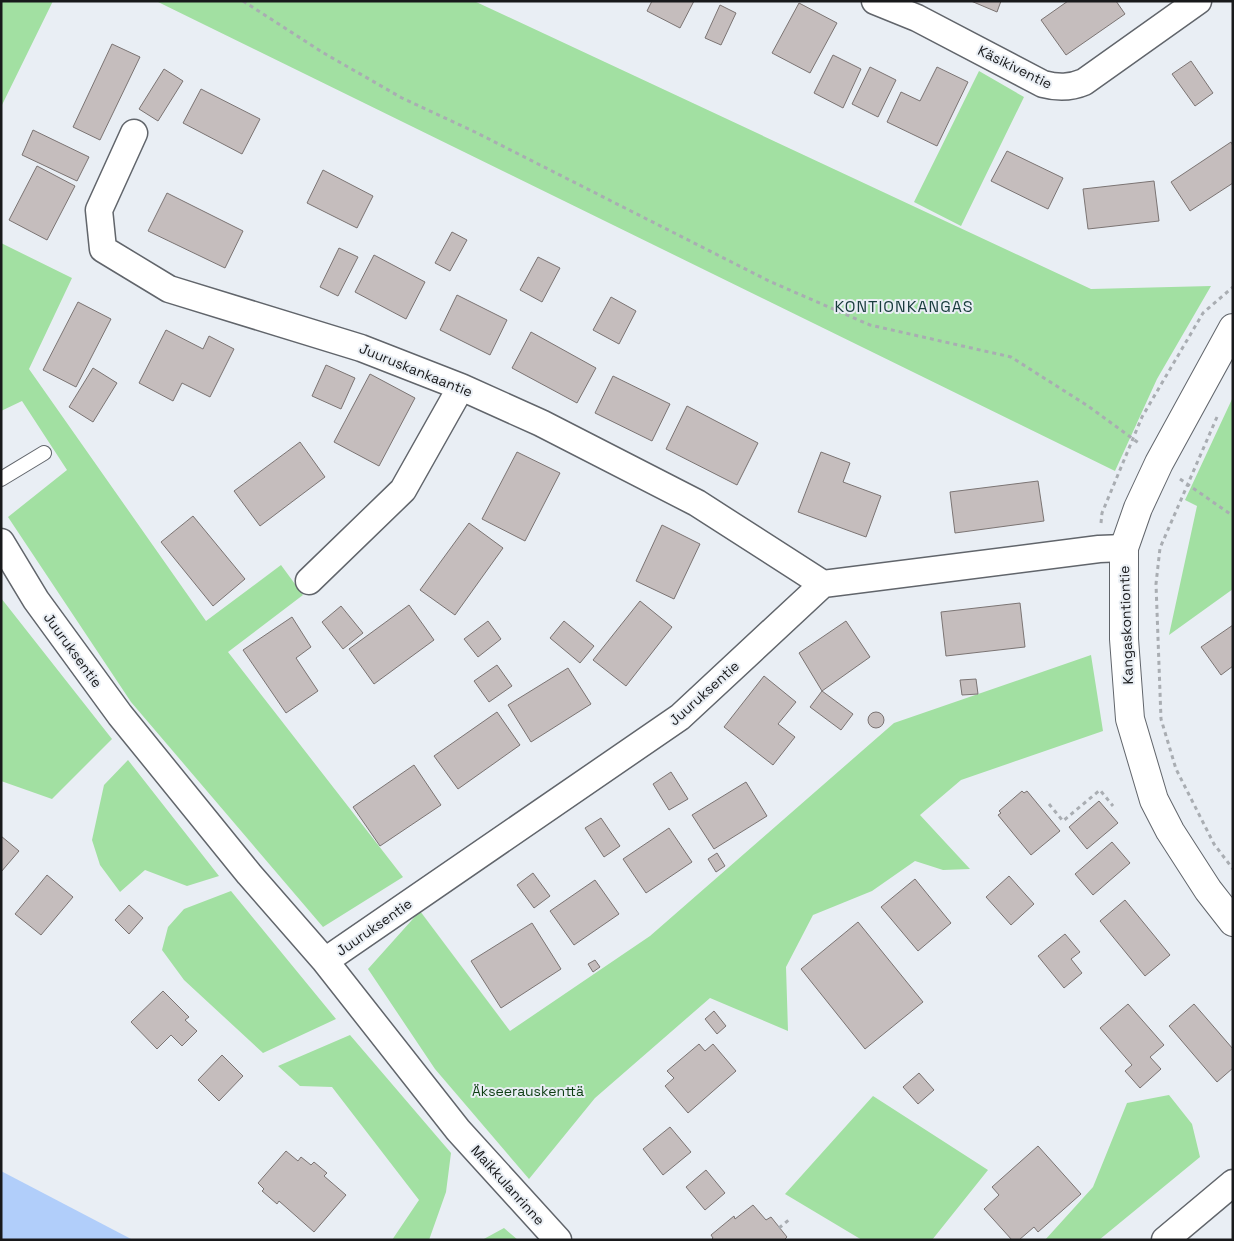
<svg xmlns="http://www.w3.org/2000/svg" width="1234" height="1241" viewBox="0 0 1234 1241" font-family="'Space Grotesk',sans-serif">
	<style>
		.green { fill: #a2e0a2 }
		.water { fill: #b1cefa }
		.building { fill: #c5bdbd; stroke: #7b7473 }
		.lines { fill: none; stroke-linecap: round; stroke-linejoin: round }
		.lane-casing { stroke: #61656b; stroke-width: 16 }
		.street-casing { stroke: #61656b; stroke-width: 29 }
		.secondary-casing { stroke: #61656b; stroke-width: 30 }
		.path { stroke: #a9adb2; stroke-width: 3; stroke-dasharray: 4 4; stroke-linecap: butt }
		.lane { stroke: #fff; stroke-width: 14 }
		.street { stroke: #fff; stroke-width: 26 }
		.secondary { stroke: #fff; stroke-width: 28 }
		.labels { text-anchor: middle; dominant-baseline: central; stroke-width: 4; stroke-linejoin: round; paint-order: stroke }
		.street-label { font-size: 14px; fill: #18191b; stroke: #e9eef4 }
		.park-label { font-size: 14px; fill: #0e3e13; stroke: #e9eef4 }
		.quarter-label { font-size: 16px; letter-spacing: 1px; fill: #193c3d; stroke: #e9eef4 }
	</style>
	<rect width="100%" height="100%" fill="#e9eef4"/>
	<path class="green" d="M1 1H53L1 107Z
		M156 1H474L1091 289 1211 286 1157 379 1115 471Z
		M979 71 1024 97 961 226 914 202Z
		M1 243 72 278 29 369 206 621 281 565 303 595 228 652 403 877 323 927 131 702 8 517 67 470 22 401 1 411Z
		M1233 397V589L1169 635 1197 506 1185 500Z
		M1 598 112 739 52 799 1 781Z
		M1091 655 1103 731 961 780 920 815 970 869 943 870 915 861 872 891 813 915 786 967 788 1031 710 998 595 1098 529 1179 435 1069 368 969 420 911 510 1031 650 936 894 723Z
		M128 760 219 876 187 886 145 870 120 892 100 865 92 840 104 785Z
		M231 891 336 1019 263 1053 184 980 162 950 168 927 184 909Z
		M350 1035 451 1153 446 1192 429 1240H392L419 1200 332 1087 300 1086 278 1066Z
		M1169 1095 1192 1124 1200 1157 1099 1240H1045L1093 1187 1127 1103Z
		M873 1096 988 1170 932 1240H862L785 1194Z
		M504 1228 518 1240H482Z"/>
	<path class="water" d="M1 1171 133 1240H1Z"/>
	<path class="building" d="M652 1H694L680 28 647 11Z
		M971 1H1001L997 12Z
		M1068 1H1116L1125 14 1066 55 1041 20Z
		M799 3 837 23 810 73 772 53Z
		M720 5 736 13 721 45 705 38Z
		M112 44 140 57 100 140 73 127Z
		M833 55 861 69 843 108 814 93Z
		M1191 61 1213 93 1195 106 1172 74Z
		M870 67 896 80 878 117 852 104Z
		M937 67 968 82 937 146 887 122 901 92 920 101Z
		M164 69 183 81 158 121 139 109Z
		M201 89 260 119 242 154 183 123Z
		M33 130 89 157 77 181 22 155Z
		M1231 142 1233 146V183L1190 211 1171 182Z
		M1007 151 1063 178 1048 209 991 181Z
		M37 166 75 186 47 240 9 220Z
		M323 170 373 196 357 228 307 203Z
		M1154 181 1159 221 1088 229 1083 189Z
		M167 193 243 231 225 268 148 231Z
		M452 232 467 240 450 271 435 263Z
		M339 248 358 257 338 296 320 287Z
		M374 255 425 282 406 319 355 292Z
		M538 257 560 268 542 302 520 290Z
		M457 295 507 320 490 355 440 330Z
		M611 297 636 311 619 344 593 330Z
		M78 302 111 319 76 387 43 370Z
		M166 330 203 349 209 336 234 349 210 397 182 383 173 401 139 383Z
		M531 332 596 368 577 403 512 368Z
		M326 365 355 378 341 409 312 396Z
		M93 368 117 383 93 422 69 407Z
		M370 374 415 398 379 466 334 442Z
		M613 376 670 404 652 441 595 413Z
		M687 406 758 443 737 485 666 449Z
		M300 442 325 477 260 526 234 491Z
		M517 452 560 473 525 541 482 519Z
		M821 452 850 463 843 482 881 496 866 537 798 512Z
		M1038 481 1044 521 955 533 950 492Z
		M193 516 245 579 213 606 161 542Z
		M469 523 503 548 455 615 420 590Z
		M662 525 700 544 674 599 636 581Z
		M640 601 672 627 626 686 593 660Z
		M1020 603 1025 647 946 656 941 612Z
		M409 605 434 640 374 684 349 649Z
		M341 606 363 633 343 649 322 622Z
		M292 617 311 647 296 658 318 691 286 713 243 650Z
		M488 621 501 639 478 657 464 639Z
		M564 621 594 646 580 663 550 638Z
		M846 621 870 657 822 691 799 653Z
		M1233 625V666L1221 675 1201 647Z
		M497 665 512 686 489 702 474 681Z
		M568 668 591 704 531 742 508 705Z
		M764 676 796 702 778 724 795 737 773 765 724 727Z
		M976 679 978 694 962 695 960 680Z
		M822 691 853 714 841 730 810 707Z
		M497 712 520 745 458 789 434 756Z
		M868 720a8 8 0 1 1 16 0a8 8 0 1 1-16 0Z
		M414 765 441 805 380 846 353 807Z
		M671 772 688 799 669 810 653 784Z
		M746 782 767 816 714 849 692 815Z
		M1022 791 1024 793 1027 791 1060 831 1031 855 998 815 1001 813 999 811Z
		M1099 801 1118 823 1087 849 1069 827Z
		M601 818 620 846 604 857 585 828Z
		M669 828 692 862 646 893 623 859Z
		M1 836 19 851 1 872Z
		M1112 842 1130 863 1093 895 1075 874Z
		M717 853 725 866 716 872 708 859Z
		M533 873 550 896 534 908 517 885Z
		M47 875 73 897 41 935 15 914Z
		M1009 876 1034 904 1011 925 986 897Z
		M915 879 951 923 918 951 881 907Z
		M595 880 619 914 574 945 550 911Z
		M1125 900 1170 955 1145 976 1100 921Z
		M129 905 143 918 129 934 115 920Z
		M858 922 923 1002 865 1049 801 969Z
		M532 923 561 969 501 1008 471 961Z
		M1065 934 1080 952 1071 959 1082 973 1064 988 1038 956Z
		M595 960 600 967 593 972 588 964Z
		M163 991 189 1017 185 1020 197 1031 182 1046 171 1035 157 1049 131 1022Z
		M1128 1004 1164 1045 1150 1057 1161 1069 1140 1088 1125 1071 1132 1065 1100 1028Z
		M1194 1004 1233 1049V1068L1217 1082 1169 1026Z
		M714 1011 726 1026 717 1034 705 1019Z
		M699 1044 705 1051 713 1044 736 1071 688 1113 665 1086 674 1078 667 1071Z
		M222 1055 243 1076 219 1101 198 1080Z
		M919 1073 934 1090 918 1104 903 1087Z
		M670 1127 691 1152 663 1175 643 1149Z
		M1038 1146 1081 1194 1038 1232 1034 1227 1019 1240H1012L984 1209 999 1195 992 1187Z
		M286 1151 298 1161 301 1157 311 1165 314 1162 327 1173 324 1176 346 1195 314 1232 279 1201 277 1204 262 1191 264 1189 258 1183Z
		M706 1170 725 1193 705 1210 686 1187Z
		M753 1205 766 1220 771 1217 787 1237 784 1240H711L713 1238 711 1235 734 1216 735 1219Z"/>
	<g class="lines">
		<g class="lane-casing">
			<path id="lane" d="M1 479 44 453"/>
		</g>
		<g class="street-casing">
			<path id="street" d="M875 1 917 18 1043 84C1058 88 1070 88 1084 82L1198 1
				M134 133 99 210 103 249 169 289 361 348 461 387 541 423 697 503 823 584
				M1 542 36 600 120 715 249 874 325 961 458 1130 558 1240
				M309 581 403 490 461 387
				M325 961 680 717 823 584 1099 549 1124 548
				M1165 1240 1233 1183"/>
		</g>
		<g class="secondary-casing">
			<path id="secondary" d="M1233 328 1159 463 1138 508 1124 548V639L1130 719 1154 800 1170 831 1208 890 1233 922"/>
		</g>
		<path class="path" d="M243 1 322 52 402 98 475 132 769 281 870 325 1011 357 1088 406 1140 444
			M1217 417 1160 548 1156 584 1161 719 1176 769 1214 844 1233 869
			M1180 479 1233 516
			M1101 523 1102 513 1142 417 1203 313 1233 287
			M1049 804 1063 821 1100 790 1113 806
			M779 1228 790 1219"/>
		<use href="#lane" class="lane"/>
		<use href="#street" class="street"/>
		<use href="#secondary" class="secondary"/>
	</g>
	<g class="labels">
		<g class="street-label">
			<text transform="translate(1015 67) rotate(26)">Käsikiventie</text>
			<text transform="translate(416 370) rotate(22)">Juuruskankaantie</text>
			<text transform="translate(1126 625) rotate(-92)">Kangaskontiontie</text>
			<text transform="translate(73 650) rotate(54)">Juuruksentie</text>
			<text transform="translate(704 693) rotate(-42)">Juuruksentie</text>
			<text transform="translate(374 927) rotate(-35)">Juuruksentie</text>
			<text transform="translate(508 1185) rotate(48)">Maikkulanrinne</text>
		</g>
		<g class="park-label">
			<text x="528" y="1091">Äkseerauskenttä</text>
		</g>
		<g class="quarter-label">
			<text x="904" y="306">KONTIONKANGAS</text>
		</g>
	</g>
	<rect width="1234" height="1241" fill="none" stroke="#18191b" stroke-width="5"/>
</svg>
